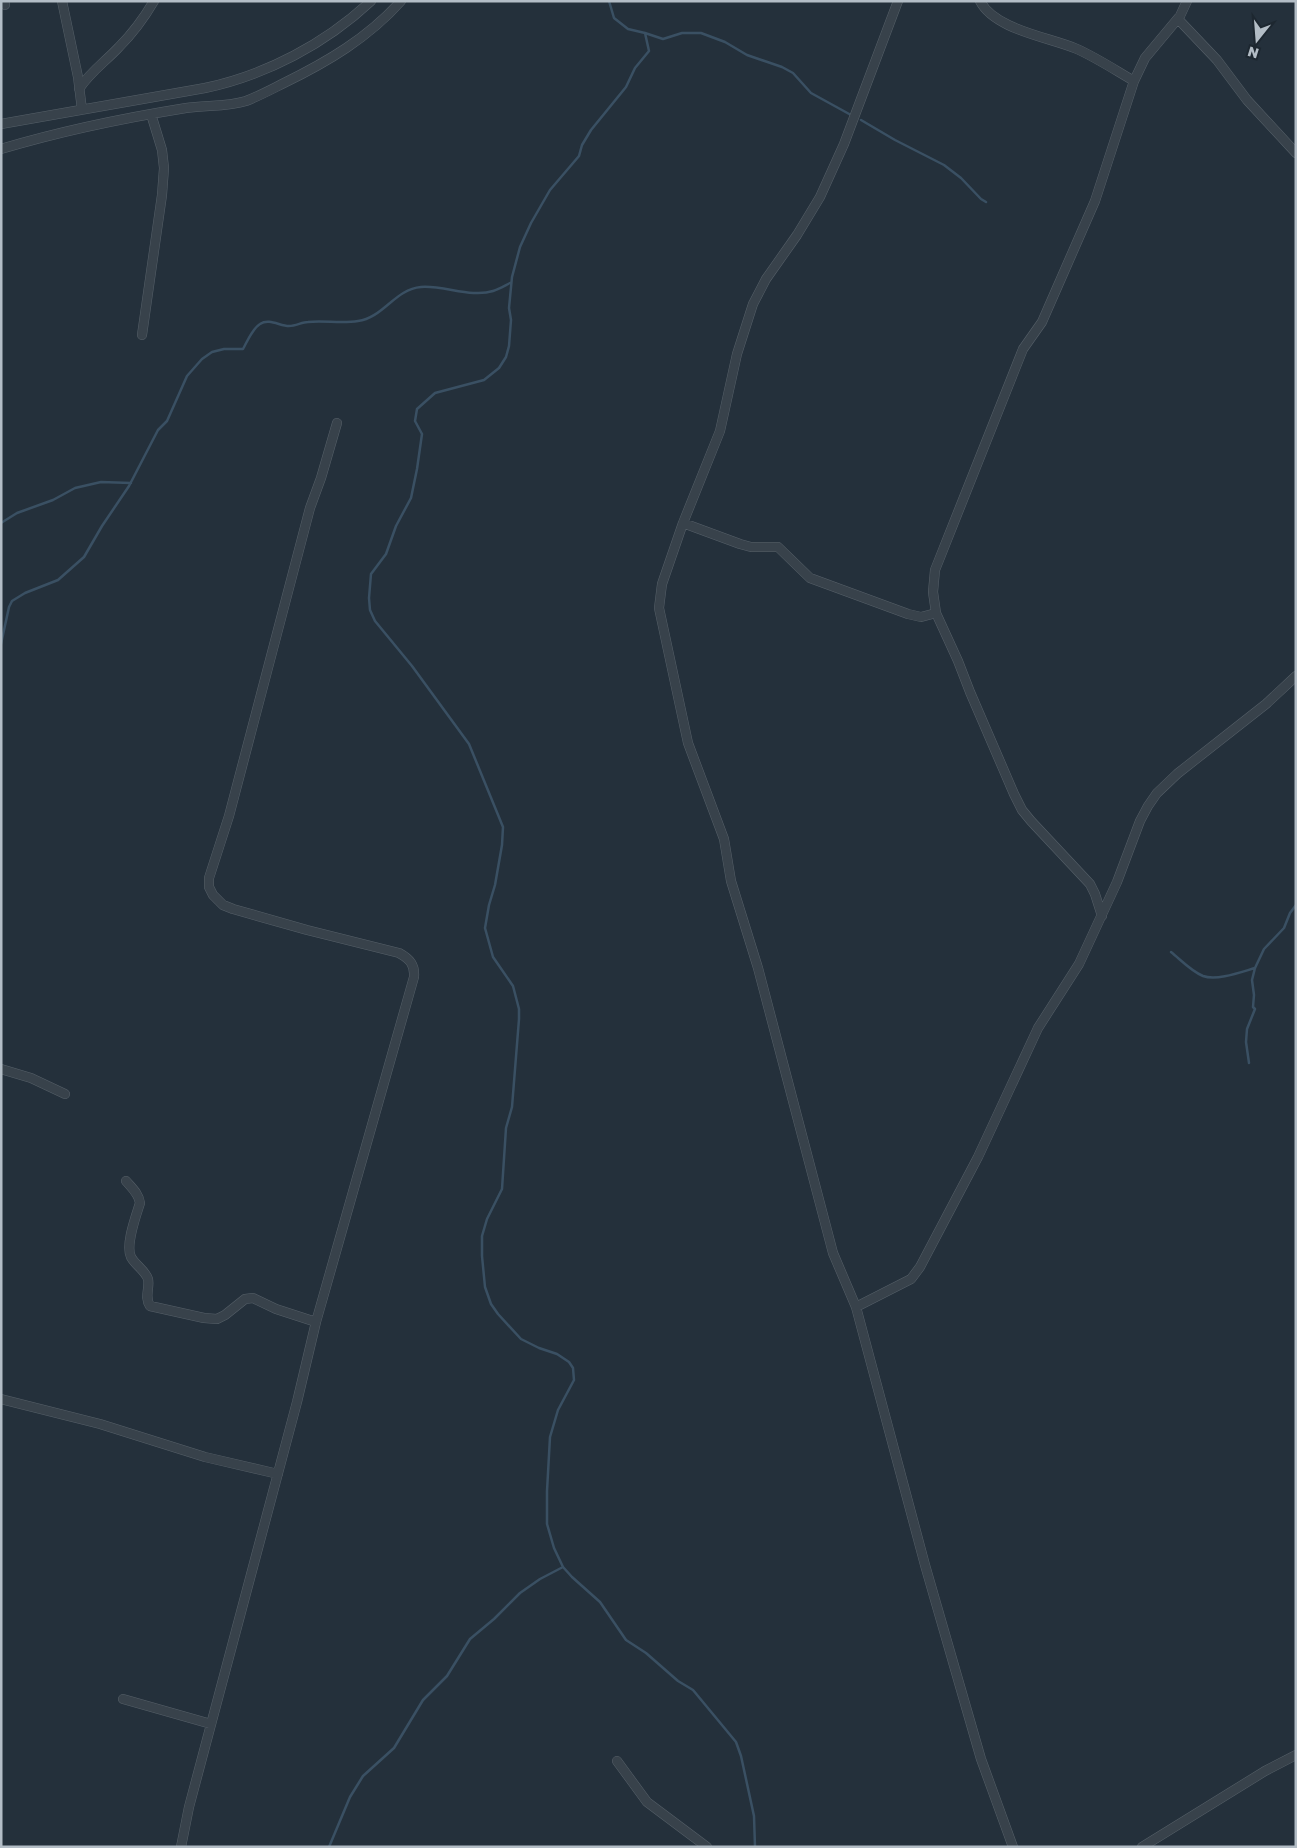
<svg xmlns="http://www.w3.org/2000/svg" width="1297" height="1848" viewBox="0 0 1297 1848" font-family="'Golos Text',sans-serif">
	<style>
		.lines { fill: none; stroke-linecap: round; stroke-linejoin: round }
		.stream { stroke: #3a5063; stroke-width: 2.5 }
		.street-casing { stroke: #566069; stroke-width: 10 }
		.street { stroke: #38424b; stroke-width: 9 }
	</style>
	<rect width="100%" height="100%" fill="#24303b"/>
	<g class="lines">
		<path class="stream" d="M609 1 614 18 628 29 645 33 649 51 635 68 626 87 591 130 582 145 579 156 550 190 531 223 520 247 512 277 509 308 511 320 509 346 506 357 499 368 484 380 435 393 417 409 415 421 422 434 417 469 411 498 396 526 386 554 371 574 369 598 370 610 375 621 412 666 469 744 503 827 502 845 495 885 489 905 485 928 493 957 513 986 519 1009V1019L512 1107 506 1128 502 1189 487 1219 482 1236V1256L485 1287 491 1304 498 1314 521 1339 539 1348 557 1354 569 1362 573 1368 574 1380 558 1410 550 1437 547 1491V1524L554 1548 563 1567 572 1577 600 1602 626 1640 646 1653 678 1681 693 1690 736 1742 741 1756 754 1816 755 1847
			M645 33 663 39 682 33H701L725 42 747 55 782 67 793 73 811 93 851 115
			M861 120 895 140 944 165 961 178 981 199 986 202
			M1 523 17 513 53 500 75 488 101 482 131 483
			M1 644 9 607 12 601 25 593 58 580 84 557 102 526 129 486 158 430 167 421 187 376 202 359 212 352 224 349H243C247 342 252 329 260 324 269 318 280 326 289 326 296 326 302 322 308 322 324 320 341 324 358 321 383 318 395 289 421 287 443 285 472 298 493 291 499 289 504 286 510 283
			M1171 952C1181 960 1191 971 1203 976 1217 981 1241 972 1255 968
			M1249 1063 1246 1042 1247 1029 1255 1009 1253 1007 1254 995 1252 980 1255 968 1264 949 1284 928 1290 913 1296 905
			M329 1847 350 1797 363 1776 394 1748 423 1700 447 1676 470 1639 494 1619 520 1593 540 1579 563 1567"/>
		<g class="street-casing">
			<path id="street" d="M4 1 5 5
				M62 1 78 77 82 110
				M898 1 844 144 820 197 797 235 766 279 753 304 737 354 720 431 683 523 662 584 659 608 688 743 724 839 731 881 758 968 833 1253 856 1307 925 1565 981 1759 1013 1847
				M980 1C995 30 1049 37 1077 49 1097 58 1115 70 1134 81L1095 201 1042 322 1023 349 935 570 933 592 936 613 958 661 970 692 1014 794 1022 810 1031 821 1090 884 1095 894 1102 916
				M1178 19 1217 60 1247 100 1296 153
				M1134 81 1145 58 1180 16 1187 1
				M79 89C90 72 105 62 119 47 133 33 144 18 154 1
				M1 124 205 88C266 75 325 44 371 1
				M1 149C61 131 124 118 186 108 206 105 227 107 246 101 259 96 272 89 284 83 327 62 368 38 401 1
				M142 335 162 195 164 168 162 150 151 114
				M683 523 740 544 751 547H778L810 578 908 614 921 617 936 613
				M1 1069 31 1078 65 1094
				M126 1181C132 1188 139 1194 140 1203 136 1216 125 1245 131 1257 135 1265 145 1270 148 1279 150 1288 144 1297 150 1306L204 1318 217 1319 225 1315 245 1299 253 1298 276 1309 316 1322
				M856 1307 911 1279 920 1267 978 1157 1038 1028 1079 964 1117 882 1140 821 1148 806 1157 793 1177 774 1266 704 1296 676
				M1 1399 100 1424 205 1457 278 1474
				M123 1699 211 1724
				M617 1761 647 1802 707 1847
				M181 1847 189 1807 297 1402 316 1322 414 977C415 965 410 959 399 953L307 930 233 909 223 905 213 895 209 887V878L229 816 310 508 321 478 337 423
				M1142 1847 1265 1771 1296 1755"/>
		</g>
		<use href="#street" class="street"/>
	</g>
	<rect width="1297" height="1848" fill="none" stroke="#b3bdc6" stroke-width="5"/>
	<g transform="translate(1257 40) rotate(197)" stroke="#1d2730" stroke-width="4" paint-order="stroke">
	<path d="M0-4L9 19L0 12L-9 19Z" fill="#b3bdc6"/>
	<text y="-8" font-size="14" font-weight="bold" text-anchor="middle" fill="#b3bdc6">N</text>
	</g>
</svg>
